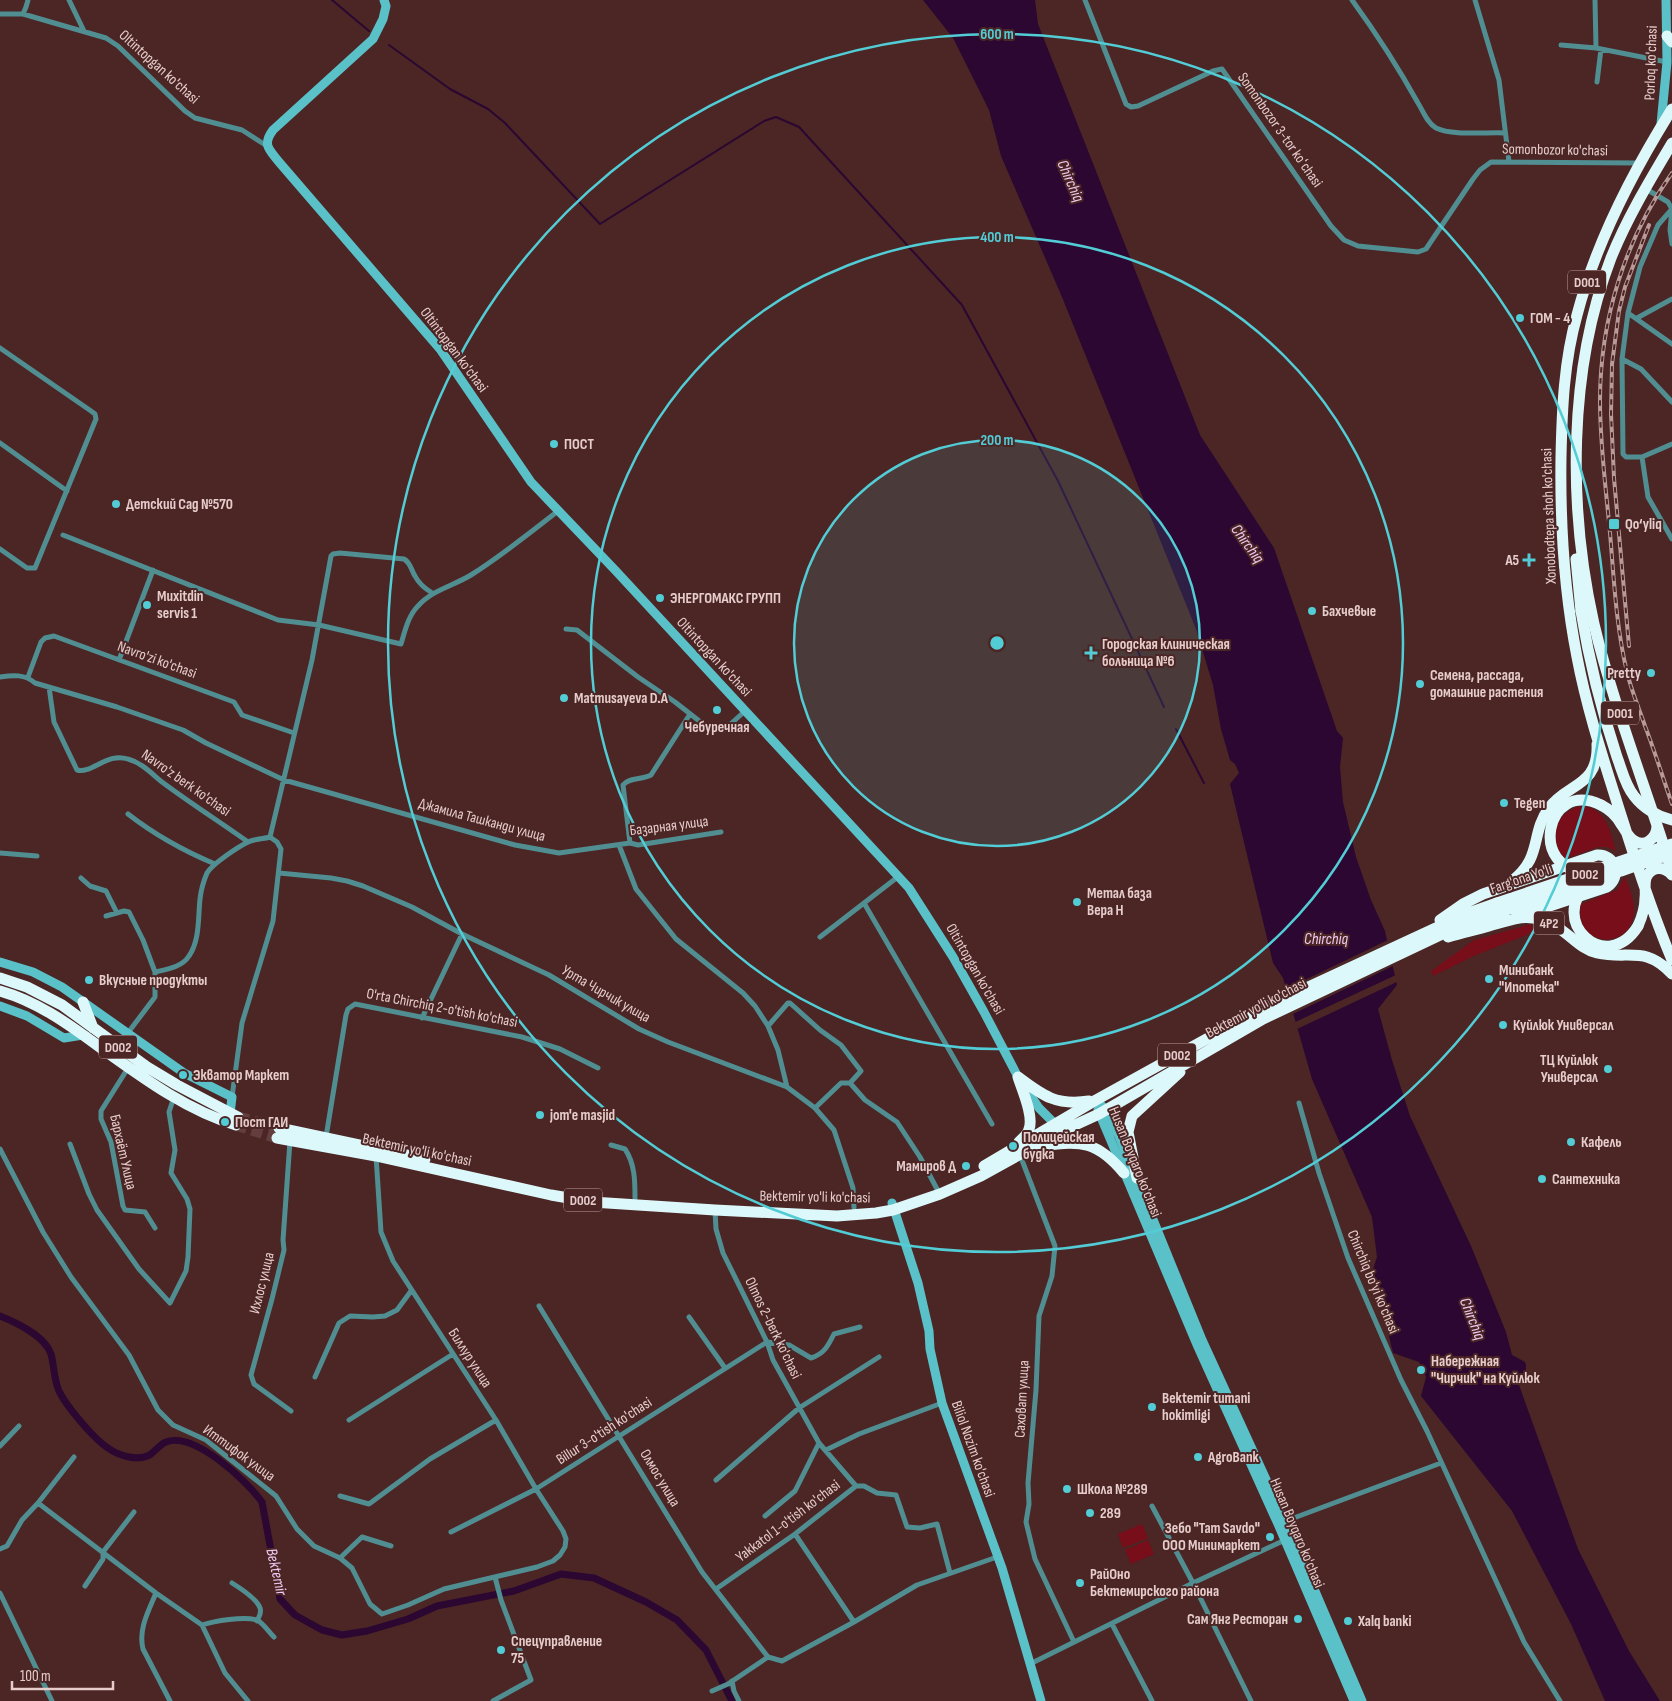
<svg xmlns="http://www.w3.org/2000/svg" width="1672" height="1701" viewBox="0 0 1672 1701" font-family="'Sofia Sans Condensed',sans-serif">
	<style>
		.green { fill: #770e1a }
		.water { fill: #2b0731 }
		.pier { fill: #4b2625 }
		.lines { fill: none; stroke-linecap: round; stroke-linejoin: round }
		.stream { stroke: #2b0731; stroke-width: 2 }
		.canal { stroke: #2b0731; stroke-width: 7 }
		.highway-tunnel { stroke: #623f3e; stroke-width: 11; stroke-dasharray: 11 5.5; stroke-linecap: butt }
		.street { stroke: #518e92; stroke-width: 5 }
		.secondary { stroke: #5bc1c9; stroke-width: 9 }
		.highway { stroke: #ddf8fa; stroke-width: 11 }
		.rail-casing { stroke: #b89a99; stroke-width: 4 }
		.rail { stroke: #4b2625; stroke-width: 2; stroke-dasharray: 5.5; stroke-linecap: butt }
		.highway-bridge { stroke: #ddf8fa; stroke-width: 11 }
		.ring { fill: none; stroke: #52ccd5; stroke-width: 2.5 }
		.poi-dot { fill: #52ccd5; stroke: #4b2625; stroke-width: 2 }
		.labels { text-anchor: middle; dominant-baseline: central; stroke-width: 4; stroke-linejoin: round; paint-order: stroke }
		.shield { fill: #4b2625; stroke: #b89a99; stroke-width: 1 }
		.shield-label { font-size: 14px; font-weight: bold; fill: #e6cccb }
		.street-label { font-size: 15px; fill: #e6cccb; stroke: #4b2625 }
		.poi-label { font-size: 15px; font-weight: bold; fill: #e6cccb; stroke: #4b2625; text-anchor: start }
		.water-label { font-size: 16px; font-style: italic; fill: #eecaf3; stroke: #4b2625 }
		.centre { fill: #52ccd5; stroke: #4b2625; stroke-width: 2.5 }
		.ring-label { font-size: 15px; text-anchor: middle; font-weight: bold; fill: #52ccd5; stroke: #4b2625; stroke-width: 4; stroke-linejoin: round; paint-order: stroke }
	</style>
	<rect width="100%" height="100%" fill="#4b2625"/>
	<path class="green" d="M1580 806C1606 807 1610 830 1616 851L1607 847H1598L1565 859C1548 840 1554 813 1580 806Z
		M1624 878H1626C1629 888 1635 901 1634 912 1631 953 1572 946 1581 904L1617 890Z
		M1531 924 1534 932 1476 955 1433 976 1431 971 1474 940Z
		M1142 1524 1148 1538 1123 1548 1118 1534Z
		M1148 1540 1154 1554 1131 1564 1125 1550Z"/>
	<path class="water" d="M923 0H1035L1038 24 1200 435 1274 548 1337 731 1343 738 1340 767 1343 802 1356 857 1371 900 1385 931 1397 985 1378 1009 1392 1060 1410 1116 1471 1246 1506 1332 1512 1355 1525 1362C1528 1370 1524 1378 1519 1385L1578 1549 1629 1651 1660 1701H1605L1571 1624 1512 1511 1421 1396 1426 1377 1419 1362 1393 1353 1373 1269 1377 1257 1372 1217 1312 1079 1283 978 1273 963 1230 784 1239 773 1235 764 1230 760 1221 729 1213 685 1196 629 1062 297 1001 156 989 110 953 38Z"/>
	<path class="pier" d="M1390 939 1395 965 1291 1015 1284 990Z
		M1398 974 1399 981 1295 1030 1293 1023Z"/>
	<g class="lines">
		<path class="stream" d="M332 0 369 31
			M389 45 450 89 488 109 505 123 600 224 764 121 776 117 799 127 962 305 1058 481 1164 707
			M1176 729 1204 783"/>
		<path class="canal" d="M0 1316C15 1322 45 1336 51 1354 54 1365 54 1380 59 1391 66 1406 94 1439 108 1448 119 1456 139 1462 151 1454 156 1450 161 1444 166 1442 194 1431 247 1481 262 1502L280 1599 295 1615 322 1630 342 1635 367 1631 408 1619 437 1606 514 1591 561 1574 594 1578 646 1602 677 1620 706 1650 732 1701"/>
		<path class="highway-tunnel" d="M238 1117 279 1128
			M236 1125 277 1138"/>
		<path class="street" d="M69 0 84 31
			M1085 0 1126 104 1131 107 1138 106 1213 71 1222 69 1331 226 1344 240 1358 246 1418 252 1426 249 1473 179 1480 170 1491 162 1640 163
			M1352 0C1376 33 1398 67 1418 103 1423 111 1427 123 1436 128 1452 136 1486 132 1505 133
			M1475 0 1499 80 1509 162
			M1595 0 1596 48
			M0 14H23L106 38 118 46 185 111 195 118 242 130 267 146
			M23 14 26 7 28 0
			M1561 45 1596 48 1667 62
			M1597 82 1601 49
			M1646 189 1668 202 1672 209 1670 230 1672 244
			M1672 209 1658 225 1640 267 1628 313 1622 359 1623 454 1626 457H1642L1672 444
			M1628 313 1672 344
			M1637 318 1672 299
			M0 348 91 411 95 414 96 419 35 568H27L0 549
			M1622 359 1641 369 1672 402
			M0 443 67 491
			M1642 457 1648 497 1672 539
			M63 535 278 620 319 625 401 644C405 631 408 616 418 606 432 590 453 586 471 575 501 556 530 533 558 511
			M566 629 577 630 638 677 675 702 712 731 724 730 745 711
			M119 660 153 570
			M0 677C13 675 25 674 35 683L117 707 183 730 206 743 284 780 515 845 559 853 630 843 638 845 721 832
			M28 677 41 642 45 638 54 636 234 702 242 715 294 733
			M49 687 54 722 77 770C92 774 107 752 128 759 142 763 151 773 162 782 190 803 220 822 248 842
			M128 814C155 835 184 851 215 864
			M630 843 623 785C629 777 642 780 651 775L690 714
			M619 845 636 889 676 939 743 993 755 1006 768 1026 778 1050 787 1087
			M0 853 37 856
			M279 873 331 878 347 881 363 886 412 907 462 934 549 975 639 1029 668 1042 787 1087 815 1108 834 1130 853 1188 854 1208
			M81 878 90 886 106 891 117 913
			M864 903 992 1124
			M106 916 124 911 129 912 143 940 155 972
			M820 937 899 876
			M422 1018 462 934
			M768 1026 788 1003H790L820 1030 841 1045 861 1071 850 1083 865 1100 897 1122 920 1157 937 1189
			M118 1046 155 997V972C168 969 182 967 189 956 200 940 198 917 200 899 201 890 204 880 207 873 212 864 238 847 248 842 254 839 263 839 270 837
			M128 1068 101 1111V1119L111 1142 123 1206 125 1210 145 1212 155 1228
			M232 1097 242 1023 273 921 281 849 277 842 270 837 312 660 331 556 333 554 340 553 404 559C411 563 411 570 415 576 419 584 425 588 432 593
			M1299 1103 1319 1173 1348 1258 1401 1380 1427 1431 1524 1642 1560 1701
			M815 1108 841 1083H850
			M326 1137 346 1015 348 1009 355 1004 522 1037 560 1049 598 1068
			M290 1141 283 1240 284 1250 272 1299 251 1375 254 1384 291 1411
			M70 1144 89 1194 97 1210 139 1269 170 1303 186 1271 188 1257 190 1209 187 1199 171 1173 175 1150 169 1112 174 1097
			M611 1145 625 1149C635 1164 635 1181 635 1198
			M0 1149 43 1232 71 1277 129 1355 158 1410 173 1425 206 1440 276 1496 297 1529 314 1546 340 1558 352 1568 370 1604 382 1614 408 1605 444 1589 537 1567 553 1561 560 1555 565 1547 566 1539 563 1531 536 1489 496 1420 393 1261 381 1232 376 1156
			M1020 1155 1055 1246 1052 1276 1039 1316 1036 1390 1028 1483 1029 1504 1026 1522 1035 1559 1074 1642
			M715 1211 716 1229 723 1253 767 1342 773 1360 819 1443 856 1486
			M539 1306 702 1572 768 1657
			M689 1317 725 1368
			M315 1377 339 1323 350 1316 373 1317 385 1316 397 1310 411 1291
			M349 1420 453 1354
			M0 1446 19 1426
			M826 1450 859 1434 942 1403
			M716 1480 799 1408 879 1357
			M856 1486H864L877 1493 896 1495 907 1527 920 1528 937 1524 950 1573
			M340 1496 369 1504 430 1459 496 1420
			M38 1503 74 1457
			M1152 1506 1193 1583 1251 1701
			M765 1516 795 1491 819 1443
			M1283 1522 1441 1463
			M451 1532 536 1489 767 1342 789 1345 811 1358C824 1354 828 1346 834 1334L860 1327
			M795 1534 854 1622
			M0 1549 7 1546 22 1520 38 1503 156 1593 202 1625 225 1673 248 1701
			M340 1558 362 1537 391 1546
			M232 1583C240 1588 257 1599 260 1608 262 1613 259 1617 257 1621
			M85 1586 103 1559V1552L134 1512
			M716 1589 795 1534 856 1486
			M0 1593 52 1701
			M156 1593C149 1610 138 1629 143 1649L170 1701
			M1112 1624 1152 1701
			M202 1625C214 1621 244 1616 257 1620 263 1623 269 1632 274 1637
			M1030 1664 1193 1583 1285 1540
			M732 1681 734 1691 739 1701
			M712 1691 728 1684 768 1657 782 1661 854 1622 917 1585 997 1557
			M493 1701 531 1680 501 1600 495 1577"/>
		<path class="secondary" d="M384 0 386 6 383 19 373 39 273 130C262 145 269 149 279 162L440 349 531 482 615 570 909 888 953 957 984 1012 1018 1077 1039 1108 1059 1128
			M1661 124 1667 62 1666 0
			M0 962 33 972 62 987 184 1073 232 1097 230 1114
			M0 1006 27 1016 64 1038 83 1035
			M1096 1100 1106 1110 1119 1136 1202 1340 1285 1521 1362 1701
			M1098 1110 1198 1347 1278 1524 1354 1701
			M892 1203 918 1283 929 1331 930 1349 942 1403 1002 1568 1041 1701"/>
		<path class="highway" d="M1667 36 1672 42
			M1672 109C1632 173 1596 242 1577 315 1564 361 1562 409 1561 457 1560 524 1564 591 1577 657 1587 710 1604 761 1620 812 1636 862 1652 912 1672 960
			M1672 143C1650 180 1627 218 1611 258 1568 370 1568 508 1594 624 1614 708 1647 790 1672 872
			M1576 559 1581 611
			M1601 805C1609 809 1616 815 1621 824 1625 829 1627 836 1633 840 1645 849 1657 838 1657 825
			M1512 881C1543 857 1530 834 1549 808 1567 783 1599 787 1597 744
			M1440 920 1463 904 1483 894 1597 855C1616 854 1622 877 1607 887L1516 917
			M1638 926C1642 917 1645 908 1645 898 1646 892 1644 884 1646 878 1651 866 1664 866 1672 875
			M1448 937C1461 933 1475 930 1489 926 1515 919 1528 911 1555 926 1570 934 1580 949 1597 953 1629 960 1645 945 1672 974
			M0 978 27 987 62 1005 147 1067 177 1085 238 1117
			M0 991C36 1001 67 1023 97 1045 139 1075 185 1110 236 1125
			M83 1002 93 1028
			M1018 1077C1043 1096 1057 1106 1089 1101
			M1018 1077C1022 1090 1034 1116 1029 1129 1028 1134 1023 1138 1019 1142
			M279 1128 425 1159
			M277 1138 376 1156 551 1195 592 1202 715 1210 837 1216 876 1213 893 1210 940 1194 981 1176 1062 1131 1099 1114 1263 1019 1457 927 1595 879
			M1043 1146C1081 1139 1099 1143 1124 1173
			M984 1166 1096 1100 1259 1010 1466 914 1497 903
			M1137 1178 1128 1132 1132 1116 1180 1072"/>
		<g class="rail-casing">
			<path id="rail" d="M1672 173C1625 239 1600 320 1600 401 1600 445 1606 489 1610 533 1614 579 1616 627 1627 672 1631 690 1639 708 1645 726 1655 752 1663 778 1672 804
				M1629 646 1614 478 1611 414 1612 364 1619 311 1625 287 1649 225"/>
		</g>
		<use href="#rail" class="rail"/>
		<path class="highway-bridge" d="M1581 611C1589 660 1601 709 1617 757 1622 770 1625 785 1634 796 1643 808 1657 816 1672 820
			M1587 871C1529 873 1544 778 1601 805
			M1497 903 1672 844
			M1638 926C1606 977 1546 919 1589 884 1598 877 1610 874 1621 871 1638 865 1655 859 1672 854"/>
	</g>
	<circle cx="997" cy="643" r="203" fill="#52ccd5" fill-opacity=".12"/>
	<g class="ring">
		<circle cx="997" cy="643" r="203"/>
		<circle cx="997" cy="643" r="406"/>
		<circle cx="997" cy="643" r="609"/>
	</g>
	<g class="poi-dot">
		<circle cx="1520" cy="318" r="5"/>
		<circle cx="554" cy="444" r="5"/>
		<circle cx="116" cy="504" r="5"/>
		<rect x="1608" y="518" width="12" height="12" rx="2.5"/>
		<path d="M1526.5 552.5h5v5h5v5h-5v5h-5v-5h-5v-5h5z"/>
		<circle cx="660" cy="598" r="5"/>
		<circle cx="147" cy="605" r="5"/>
		<circle cx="1312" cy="611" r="5"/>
		<path d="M1088.5 645.5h5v5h5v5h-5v5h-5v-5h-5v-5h5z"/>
		<circle cx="1651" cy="673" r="5"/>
		<circle cx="1420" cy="684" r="5"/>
		<circle cx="564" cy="698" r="5"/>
		<circle cx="717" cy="710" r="5"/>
		<circle cx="1504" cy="803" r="5"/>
		<circle cx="1077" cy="902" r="5"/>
		<circle cx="1489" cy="979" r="5"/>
		<circle cx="89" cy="980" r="5"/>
		<circle cx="1503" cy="1025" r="5"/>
		<circle cx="1608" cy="1069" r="5"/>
		<circle cx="183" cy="1075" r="5"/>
		<circle cx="540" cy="1115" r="5"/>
		<circle cx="225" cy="1122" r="5"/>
		<circle cx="1571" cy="1142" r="5"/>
		<circle cx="1013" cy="1146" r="5"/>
		<circle cx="966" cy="1166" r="5"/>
		<circle cx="1542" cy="1179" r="5"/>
		<circle cx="1421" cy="1370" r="5"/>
		<circle cx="1152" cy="1407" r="5"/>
		<circle cx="1198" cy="1457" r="5"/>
		<circle cx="1067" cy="1489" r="5"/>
		<circle cx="1090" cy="1513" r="5"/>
		<circle cx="1270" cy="1537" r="5"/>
		<circle cx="1080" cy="1583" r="5"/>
		<circle cx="1298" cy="1619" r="5"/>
		<circle cx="1348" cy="1621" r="5"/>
		<circle cx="501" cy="1650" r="5"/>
	</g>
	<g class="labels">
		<g class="shield">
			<rect x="1568" y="270.5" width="38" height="23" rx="4"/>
			<rect x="1601" y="701.5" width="38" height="23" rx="4"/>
			<rect x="1566" y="862.5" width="38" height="23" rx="4"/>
			<rect x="1534" y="911.5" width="30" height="23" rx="4"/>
			<rect x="99" y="1035.5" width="38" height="23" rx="4"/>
			<rect x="1158" y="1043.5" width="38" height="23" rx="4"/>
			<rect x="564" y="1188.5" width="38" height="23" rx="4"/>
		</g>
		<g class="shield-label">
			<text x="1587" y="282">D001</text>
			<text x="1620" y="713">D001</text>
			<text x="1585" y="874">D002</text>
			<text x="1549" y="923">4P2</text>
			<text x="118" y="1047">D002</text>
			<text x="1177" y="1055">D002</text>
			<text x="583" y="1200">D002</text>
		</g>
		<g class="street-label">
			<text transform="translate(1651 63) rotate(-88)">Porloq ko'chasi</text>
			<text transform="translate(159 67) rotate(42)">Oltintopgan ko'chasi</text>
			<text transform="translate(1280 130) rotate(55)">Somonbozor 3-tor koʻchasi</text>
			<text transform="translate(1555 150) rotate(1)">Somonbozor ko'chasi</text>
			<text transform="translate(454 350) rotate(53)">Oltintopgan ko'chasi</text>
			<text transform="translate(1549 516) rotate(-92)">Xonobodtepa shoh ko'chasi</text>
			<text transform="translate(714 657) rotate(47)">Oltintopgan ko'chasi</text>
			<text transform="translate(157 660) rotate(20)">Navro'zi ko'chasi</text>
			<text transform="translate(186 783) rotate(35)">Navro'z berk ko'chasi</text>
			<text transform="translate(482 820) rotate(15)">Джамила Ташканди улица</text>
			<text transform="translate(669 826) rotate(-7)">Базарная улица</text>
			<text transform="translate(1521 879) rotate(-19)">Farg'ona Yo'li</text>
			<text transform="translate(975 969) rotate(60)">Oltintopgan ko'chasi</text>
			<text transform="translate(606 994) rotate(30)">Урта Чирчик улица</text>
			<text transform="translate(442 1008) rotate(11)">O'rta Chirchiq 2-o'tish ko'chasi</text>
			<text transform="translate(1256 1008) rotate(-28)">Bektemir yo'li ko'chasi</text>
			<text transform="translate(417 1150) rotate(12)">Bektemir yo'li ko'chasi</text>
			<text transform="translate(123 1152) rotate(77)">Бархаёт Улица</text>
			<text transform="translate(1135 1162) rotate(68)">Husan Boyqaro ko'chasi</text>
			<text transform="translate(815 1197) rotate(1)">Bektemir yo'li ko'chasi</text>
			<text transform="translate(1373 1282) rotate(67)">Chirchiq bo'yi ko'chasi</text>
			<text transform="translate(262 1283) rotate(-76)">Ихлос улица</text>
			<text transform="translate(773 1328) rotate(64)">Olmos 2-berk ko'chasi</text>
			<text transform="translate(470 1358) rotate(57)">Биллур улица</text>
			<text transform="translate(1022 1399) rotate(-87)">Саховат улица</text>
			<text transform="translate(604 1431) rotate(-33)">Billur 3-o'tish ko'chasi</text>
			<text transform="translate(973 1449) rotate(70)">Biliol Nozim ko'chasi</text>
			<text transform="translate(239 1453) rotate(36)">Иттифок улица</text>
			<text transform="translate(660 1478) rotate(59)">Олмос улица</text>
			<text transform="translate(788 1521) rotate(-37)">Yakkatol 1-o'tish ko'chasi</text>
			<text transform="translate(1297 1533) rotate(67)">Husan Boyqaro ko'chasi</text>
		</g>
		<g class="poi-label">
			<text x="1530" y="318">ГОМ - 4</text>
			<text x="564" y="444">ПОСТ</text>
			<text x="126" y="504">Детский Сад №570</text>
			<text x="1625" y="524">Qo‘yliq</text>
			<text x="1519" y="560" text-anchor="end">А5</text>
			<text x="157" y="596">Muxitdin<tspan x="157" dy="17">servis 1</tspan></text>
			<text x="670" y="598">ЭНЕРГОМАКС ГРУПП</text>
			<text x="1322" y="611">Бахчевые</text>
			<text x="1102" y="644">Городская клиническая<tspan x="1102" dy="17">больница №6</tspan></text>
			<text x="1641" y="673" text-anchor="end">Pretty</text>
			<text x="1430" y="675">Семена, рассада,<tspan x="1430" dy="17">домашние растения</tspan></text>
			<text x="574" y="698">Matmusayeva D.A</text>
			<text x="717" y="727" text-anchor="middle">Чебуречная</text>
			<text x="1514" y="803">Tegen</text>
			<text x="1087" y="893">Метал база<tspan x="1087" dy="17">Вера Н</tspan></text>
			<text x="1499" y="970">Минибанк<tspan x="1499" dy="17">"Ипотека"</tspan></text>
			<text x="99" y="980">Вкусные продукты</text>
			<text x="1513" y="1025">Куйлюк Универсал</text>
			<text x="1598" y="1060" text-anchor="end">ТЦ Куйлюк<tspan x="1598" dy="17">Универсал</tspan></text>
			<text x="193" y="1075">Экватор Маркет</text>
			<text x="550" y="1115">jom'e masjid</text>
			<text x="235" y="1122">Пост ГАИ</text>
			<text x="1023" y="1137">Полицейская<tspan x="1023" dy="17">будка</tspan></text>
			<text x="1581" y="1142">Кафель</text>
			<text x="956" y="1166" text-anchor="end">Мамиров Д</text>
			<text x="1552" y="1179">Сантехника</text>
			<text x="1431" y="1361">Набережная<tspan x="1431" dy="17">"Чирчик" на Куйлюк</tspan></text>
			<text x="1162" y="1398">Bektemir tumani<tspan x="1162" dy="17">hokimligi</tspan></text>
			<text x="1208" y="1457">AgroBank</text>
			<text x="1077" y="1489">Школа №289</text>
			<text x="1100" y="1513">289</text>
			<text x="1260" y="1528" text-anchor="end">Зебо "Tam Savdo"<tspan x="1260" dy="17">ООО Минимаркет</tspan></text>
			<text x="1090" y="1574">РайОно<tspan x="1090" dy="17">Бектемирского района</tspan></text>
			<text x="1288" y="1619" text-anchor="end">Сам Янг Ресторан</text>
			<text x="1358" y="1621">Xalq banki</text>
			<text x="511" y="1641">Спецуправление<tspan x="511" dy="17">75</tspan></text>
		</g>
		<g class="water-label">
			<text transform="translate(1070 181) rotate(66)">Chirchiq</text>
			<text transform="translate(1247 544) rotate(54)">Chirchiq</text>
			<text x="1326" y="939">Chirchiq</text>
			<text transform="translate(1472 1319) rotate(68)">Chirchiq</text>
			<text transform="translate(276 1572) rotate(77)">Bektemir</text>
		</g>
	</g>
	<circle cx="997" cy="643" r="8" class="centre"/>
	<g class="ring-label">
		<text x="997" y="39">600 m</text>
		<text x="997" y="242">400 m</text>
		<text x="997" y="445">200 m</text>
	</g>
	<path d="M12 1681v8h101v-8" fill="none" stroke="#e6cccb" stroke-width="2.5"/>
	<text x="20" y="1681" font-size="15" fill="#e6cccb" stroke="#4b2625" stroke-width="4" paint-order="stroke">100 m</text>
</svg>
